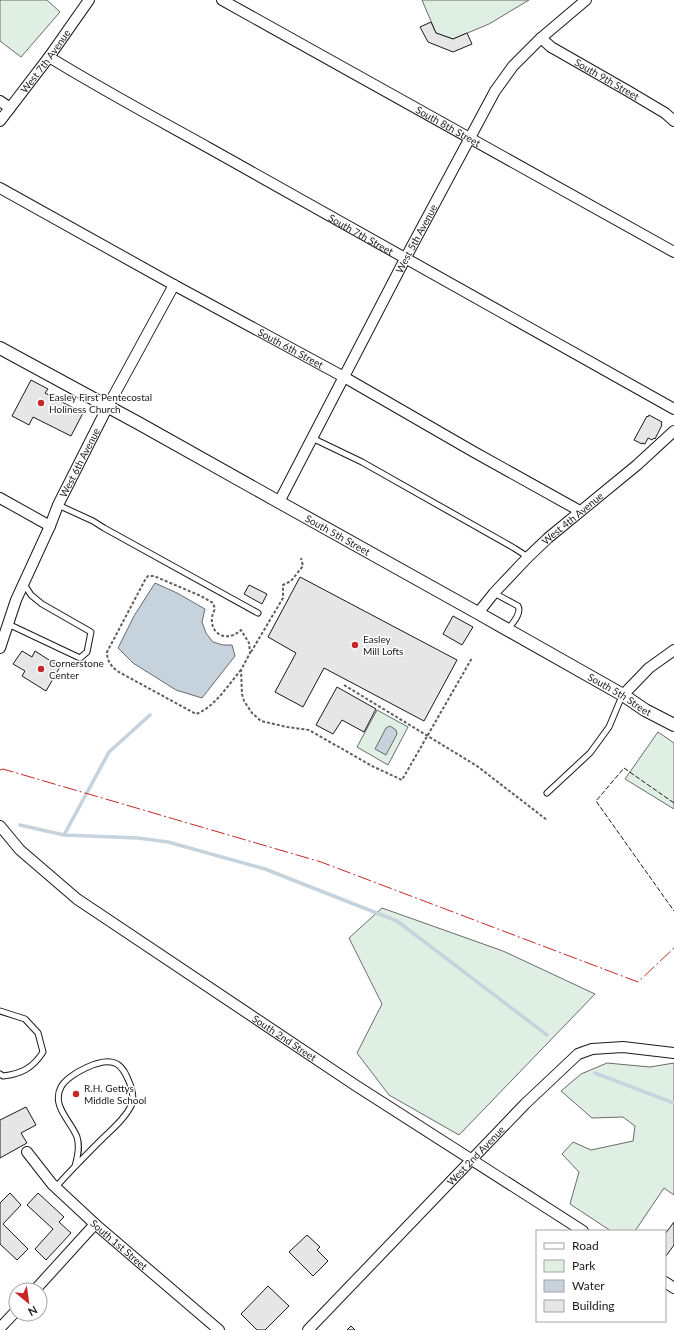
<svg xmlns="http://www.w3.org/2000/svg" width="674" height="1330" viewBox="0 0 674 1330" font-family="Lato,sans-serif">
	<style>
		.green { fill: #e0efe3; stroke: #6a6a6a }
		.water { fill: #c6d2dc; stroke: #6a6a6a }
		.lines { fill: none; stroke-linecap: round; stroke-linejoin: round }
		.stream { stroke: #c6d2dc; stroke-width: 3.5 }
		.building { fill: #e6e6e6; stroke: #1a1a1a }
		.service-casing { stroke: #1a1a1a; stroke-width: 7 }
		.minor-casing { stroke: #1a1a1a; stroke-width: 12 }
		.tertiary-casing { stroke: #1a1a1a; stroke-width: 14 }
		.path { stroke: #5f5f5f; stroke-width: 2; stroke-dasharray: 3 2; stroke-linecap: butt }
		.service { stroke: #fff; stroke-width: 5 }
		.minor { stroke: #fff; stroke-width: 10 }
		.tertiary { stroke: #fff; stroke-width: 12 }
		.fence { stroke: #1a1a1a; stroke-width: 1; stroke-dasharray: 5 2; stroke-linecap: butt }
		.power { stroke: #c62828; stroke-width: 1; stroke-dasharray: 14 3 2 3; stroke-linecap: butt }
		.poi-dot { fill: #c62828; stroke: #fff; stroke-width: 1.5 }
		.labels { text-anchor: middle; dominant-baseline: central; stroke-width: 3; stroke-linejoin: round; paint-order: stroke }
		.street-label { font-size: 10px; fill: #1a1a1a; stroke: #fff }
		.poi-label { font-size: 10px; fill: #1a1a1a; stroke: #fff; text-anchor: start }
	</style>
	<rect width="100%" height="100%" fill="#fff"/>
	<path class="green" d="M0 0H47L60 12 21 57 0 41Z
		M422 0H529L489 24 453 39 436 33Z
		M377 710 408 727 388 765 357 747Z
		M658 732 674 743V809L625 779Z
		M382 908 503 951 595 994 459 1135 389 1095 357 1053 382 1004 349 938Z
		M607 1063 650 1067 674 1063V1195L664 1188 635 1231H611L570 1204 579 1172 562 1154 573 1142 591 1150 633 1141 635 1126 623 1117 592 1118 561 1091 581 1074Z"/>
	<path class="water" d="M155 583 177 593 205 609 202 622 206 633 213 642 223 645H232L235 656 202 698 176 690 133 663 118 648 134 616Z
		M390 726 396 730 397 734 386 755 375 749 386 728Z"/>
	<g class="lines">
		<path class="stream" d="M20 825 64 835 138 838 168 842 265 869 397 921 547 1035
			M64 835 109 752 150 715
			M595 1073 674 1103"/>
	</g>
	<path class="building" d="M431 22 436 33 453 39 467 33 472 44 453 52 428 42 420 27Z
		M31 380 48 389 45 393 83 413 71 436 33 417 29 425 12 416Z
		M649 415 662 422 661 424 662 425 655 439 654 438 652 440 648 438 645 444 642 443V444L634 440 647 416 648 417Z
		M300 577 457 660 424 721 324 668 303 707 275 692 296 653 268 637Z
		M249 585 267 594 262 604 244 594Z
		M453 616 473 627 462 645 443 634Z
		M22 651 32 657 35 651 60 667 46 691 22 676 25 671 13 664Z
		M337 687 376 709 364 732 342 720 333 734 316 725Z
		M26 1107 36 1125 21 1133 27 1143 0 1158V1120Z
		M10 1193 21 1205 3 1224 28 1249 17 1260 0 1244V1203Z
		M38 1193 64 1217 59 1222 71 1233 46 1260 35 1249 53 1229 27 1205Z
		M674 1222V1245L666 1256 665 1255V1234Z
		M307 1235 320 1247 317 1250 328 1261 313 1276 289 1252Z
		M268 1286 289 1306 265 1330H257L241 1314Z
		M351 1326 355 1330H347Z"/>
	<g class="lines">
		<g class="service-casing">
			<path id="service" d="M312 438 362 462 514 548 528 557
				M58 505 93 521 104 528 258 613
				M494 593 518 606C522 613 513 623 508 629
				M8 624 80 658 87 652 91 632 42 604 31 595 24 584
				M547 793 590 753 609 727 622 696
				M0 1011 25 1019 38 1033 43 1052C33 1068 21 1074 3 1076L0 1074
				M56 1187C70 1171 85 1156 100 1141 111 1130 125 1119 132 1104 134 1099 132 1089 130 1084 127 1077 124 1068 117 1064 103 1056 68 1074 61 1087 51 1106 71 1121 77 1137 80 1147 78 1156 75 1166"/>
		</g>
		<g class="minor-casing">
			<g id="minor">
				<path id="s1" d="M222 0 674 252"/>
				<path id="s2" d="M541 38 551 47 628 91 665 113 674 121"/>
				<path id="s3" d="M49 57C101 89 155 118 209 148 363 236 518 323 674 409"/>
				<path d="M0 101 10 108"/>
				<path id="s4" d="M0 121 49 57 89 0"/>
				<path id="s5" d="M0 188 174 285 344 377 474 452 580 511"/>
				<path d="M0 498 50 526"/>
				<path id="s6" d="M279 502 405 259 495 91 513 66 541 38 586 0"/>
				<path id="s7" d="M478 613 494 593 528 557 548 538 637 465 674 431"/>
				<path id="s8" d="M0 648 16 600 50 526 58 505 108 406 174 285"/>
				<path d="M623 695 649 668 674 650"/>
				<path id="s9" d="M0 826 20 850 77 899 355 1085 583 1231"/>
				<path id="s10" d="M27 1152 52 1184 95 1224 219 1330"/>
				<path d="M665 1282 674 1288"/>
				<path d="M35 1290 95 1224"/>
				<path d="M0 1328 16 1311"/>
				<path id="s11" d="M308 1330 525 1104 578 1054 592 1049 623 1047 674 1053"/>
			</g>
		</g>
		<g class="tertiary-casing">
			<g id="tertiary">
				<path id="s12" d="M0 348 140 424 279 502 478 613 623 695 645 710 674 725"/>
			</g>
		</g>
		<path class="path" d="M251 652 283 598V585L291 581 303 566 301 558
			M241 670C228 685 215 707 196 714L117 671C110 665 107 660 107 652L145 580 148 576H154L201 596 213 603 215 609C204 629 224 646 241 630L249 643 250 653 241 670 242 694 244 701 252 713 261 721 287 727 309 730 372 766 402 780 472 658
			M344 685 477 766 547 820"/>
		<use href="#service" class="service"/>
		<use href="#minor" class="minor"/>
		<use href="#tertiary" class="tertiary"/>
		<path class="fence" d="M674 803 624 768 596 801 674 911"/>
		<path class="power" d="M0 770 3 769 321 862 638 982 674 948"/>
	</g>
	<g class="poi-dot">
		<circle cx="41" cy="403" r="4"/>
		<circle cx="355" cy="645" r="4"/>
		<circle cx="41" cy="669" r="4"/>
		<circle cx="76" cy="1094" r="4"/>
	</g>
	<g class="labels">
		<g class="street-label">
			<text stroke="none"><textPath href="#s4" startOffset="75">West 7th Avenue</textPath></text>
			<text stroke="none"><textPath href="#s2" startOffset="78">South 9th Street</textPath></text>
			<text stroke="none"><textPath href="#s1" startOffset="259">South 8th Street</textPath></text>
			<text stroke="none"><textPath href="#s3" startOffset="359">South 7th Street</textPath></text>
			<text stroke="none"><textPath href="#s6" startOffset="297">West 5th Avenue</textPath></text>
			<text stroke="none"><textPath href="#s5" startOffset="332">South 6th Street</textPath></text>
			<text stroke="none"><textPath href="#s8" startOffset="202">West 6th Avenue</textPath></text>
			<text stroke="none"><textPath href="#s7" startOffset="134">West 4th Avenue</textPath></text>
			<text stroke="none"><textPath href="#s12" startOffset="386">South 5th Street</textPath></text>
			<text stroke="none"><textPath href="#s12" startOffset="710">South 5th Street</textPath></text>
			<text stroke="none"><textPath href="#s9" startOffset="356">South 2nd Street</textPath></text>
			<text stroke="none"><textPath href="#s11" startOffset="242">West 2nd Avenue</textPath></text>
			<text stroke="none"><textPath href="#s10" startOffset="131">South 1st Street</textPath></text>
		</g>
		<g class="poi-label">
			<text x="49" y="397">Easley First Pentecostal<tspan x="49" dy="12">Holiness Church</tspan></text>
			<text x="363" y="639">Easley<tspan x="363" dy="12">Mill Lofts</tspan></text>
			<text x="49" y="663">Cornerstone<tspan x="49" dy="12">Center</tspan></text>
			<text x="84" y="1088">R.H. Gettys<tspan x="84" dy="12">Middle School</tspan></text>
		</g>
	</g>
	<rect x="536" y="1230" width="130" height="92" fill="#ffffff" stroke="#a3a3a3"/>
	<rect x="544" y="1243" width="20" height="6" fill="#ffffff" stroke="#a3a3a3"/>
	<text x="572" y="1250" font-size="12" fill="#1a1a1a">Road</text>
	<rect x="544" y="1260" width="20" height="12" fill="#e0efe3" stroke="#a3a3a3"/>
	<text x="572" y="1270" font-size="12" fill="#1a1a1a">Park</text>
	<rect x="544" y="1280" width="20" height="12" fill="#c6d2dc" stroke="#a3a3a3"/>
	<text x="572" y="1290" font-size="12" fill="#1a1a1a">Water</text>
	<rect x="544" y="1300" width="20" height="12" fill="#e6e6e6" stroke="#a3a3a3"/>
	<text x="572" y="1310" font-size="12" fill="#1a1a1a">Building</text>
	<g transform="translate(28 1302) rotate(151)"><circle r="19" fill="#ffffff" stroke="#a3a3a3"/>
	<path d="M0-3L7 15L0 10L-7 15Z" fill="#c62828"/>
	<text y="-6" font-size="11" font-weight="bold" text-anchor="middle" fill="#1a1a1a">N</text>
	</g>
</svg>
